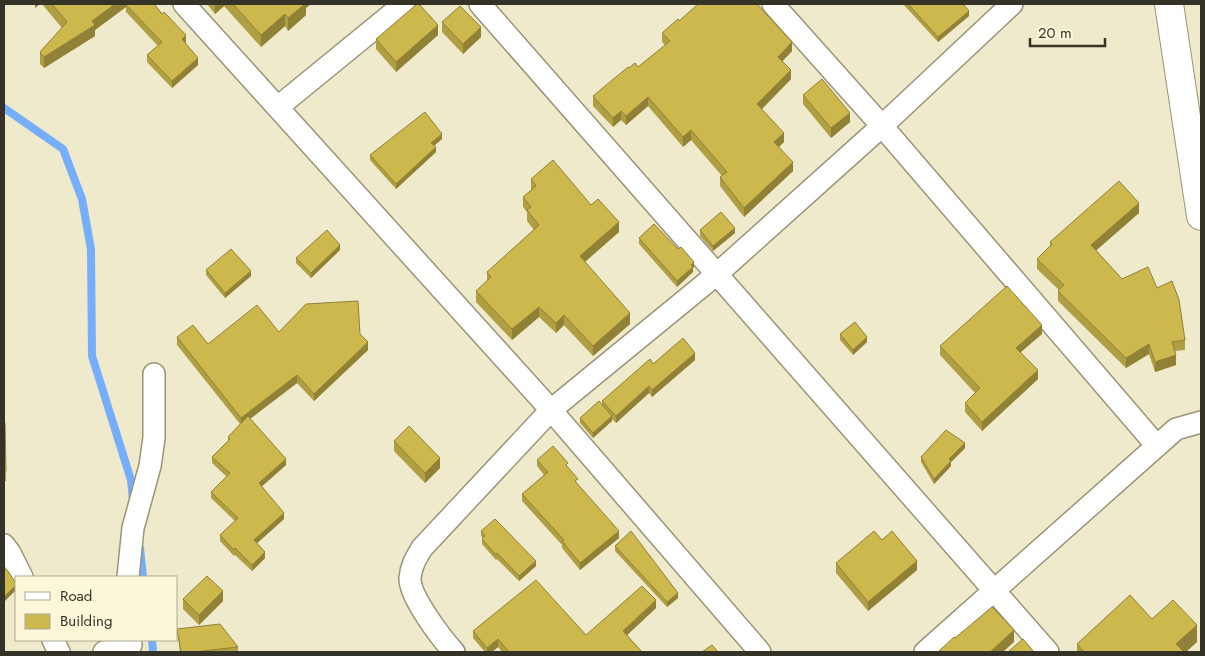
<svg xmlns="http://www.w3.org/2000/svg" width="1205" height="656" viewBox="0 0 1205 656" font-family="Jost,sans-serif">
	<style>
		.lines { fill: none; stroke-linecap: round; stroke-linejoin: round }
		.stream { stroke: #76aefb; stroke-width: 8 }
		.street-casing { stroke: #9a9479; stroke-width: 24 }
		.primary-casing { stroke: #9a9479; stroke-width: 30 }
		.street { stroke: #fff; stroke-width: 21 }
		.primary { stroke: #fff; stroke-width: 28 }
		.wall { fill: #b09e43 }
		.shaded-wall { fill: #908137 }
		.building { fill: #cdb84e; stroke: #908137 }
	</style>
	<rect width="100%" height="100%" fill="#efeacc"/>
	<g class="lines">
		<path class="stream" d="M4 108 63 149 82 199 91 249 92 356 131 480 133 500
			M140 548 143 577
			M152 640 153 652"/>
		<g class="street-casing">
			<path id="street" d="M184 4 551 410 760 652
				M480 4 1048 652
				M773 4 882 126 1157 446
				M278 107 404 4
				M4 545 10 553 22 577
				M128 577 133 528 150 466 154 438V374
				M53 640 59 652
				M104 652 131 645
				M454 652C442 639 409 596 410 578 411 566 416 558 422 548L551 410 717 274 882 126 1012 4
				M925 652 1176 429 1201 422"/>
		</g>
		<g class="primary-casing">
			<path id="primary" d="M1169 4 1201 216"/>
		</g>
		<use href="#street" class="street"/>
		<use href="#primary" class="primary"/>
	</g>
	<path class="wall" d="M42 4H154L186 42 185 43 198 65 172 88 147 62V55L158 46 126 12V7L95 30V36L44 68 40 64V52L62 28Z
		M207 4H311L306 8V15L288 31 285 26 261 47 224 6 215 14Z
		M903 4H963L969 16 938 42Z
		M679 21 792 51 782 61 791 79 762 109 784 142 779 147 793 171 744 217 720 186V177L722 176 691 140 683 147 648 106 626 125 621 120 613 127 593 106V96L629 68 638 67 665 45 662 42V33Z
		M442 22 481 37 463 54 442 32Z
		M438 35 396 72 376 49V39Z
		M803 95 850 122 831 138 803 104Z
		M442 139 434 146 436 152 396 189 370 160V155Z
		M531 179 591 205 619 232 585 262 630 324 593 356 564 325 556 333 539 317 512 340 476 302V291L487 281V272L534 230 527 221V212L523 207V197L531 190Z
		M1139 213 1096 250 1122 279 1157 288 1185 340V350L1175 351 1176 365 1155 372 1149 354 1126 368 1058 301V291L1059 290 1037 269V259L1050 246V242Z
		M700 230 735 233 713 251 700 236Z
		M639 238 694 267 693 268V272L677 287 639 244Z
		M340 250 311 278 296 263V258Z
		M206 270 251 276 225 298 206 275Z
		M279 332 360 334 368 350 314 401 297 383 250 418 286 465 262 486 284 519 257 543 265 558 252 571 235 555 234 556 220 541V535L235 521 211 498V492L227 477 212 463V457L228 441V437L240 424 177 345V337L208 344Z
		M840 334 867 342 853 355 840 340Z
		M1042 334 1021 352 1038 379 982 431 965 412V403L975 393 940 355V346Z
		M695 360 652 397 649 393 616 423 612 419V421L593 438 580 423V418L602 405V401L653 364Z
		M4 423H5L6 481H4Z
		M394 441 440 468 425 483 394 451Z
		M965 448 951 462V466L934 484 921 462V457Z
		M537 460 568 468 578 485 619 538 580 570 562 548V545L522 501V494L544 475 537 466Z
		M481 531 536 566 519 581 497 559 496 560 482 544V539L483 538 481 536Z
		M615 546 678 598 667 607 615 551Z
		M836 563 917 570 868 611 836 573Z
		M183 599 223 601 199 625 183 609Z
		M656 608 627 635 642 652H502L498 647 492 652H485L473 638V631L586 635Z
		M1152 619 1197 642 1185 652H1077V644Z
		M177 629 238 647V652H180Z"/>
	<path class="shaded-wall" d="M35 4H40L35 8Z
		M115 4H130L126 5V7L95 30V36L44 68V57Z
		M215 4H224V6L215 14Z
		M303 4H311L306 8V15L288 31V18Z
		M969 11V16L938 42V37Z
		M285 14V26L261 47V35Z
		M438 25V35L396 72V62Z
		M481 27V37L463 54V44Z
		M186 35V42L182 46V39Z
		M792 42V51L778 66V57Z
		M198 58V65L172 88V81Z
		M791 70V79L757 114V104Z
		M648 97V106L626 125V116Z
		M621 111V120L613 127V118Z
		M850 113V122L831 138V128Z
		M691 130V140L683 147V137Z
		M784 133V142L774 151V142Z
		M442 134V139L431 148V143Z
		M436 147V152L396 189V184Z
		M793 162V171L744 217V208Z
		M1139 203V213L1091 255V245Z
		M619 222V232L580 266V256Z
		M735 228V233L713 251V246Z
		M340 245V250L311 278V273Z
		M694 262V267L693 268V272L677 287V281Z
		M251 271V276L225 298V293Z
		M539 307V317L512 340V329Z
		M630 313V324L593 356V346Z
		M564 315V325L556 333V323Z
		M1042 325V334L1016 356V348Z
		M867 337V342L853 355V350Z
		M368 342V350L314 401V394Z
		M1149 344V354L1126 368V358Z
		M695 353V360L652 397V390Z
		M1176 355V365L1155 372V362Z
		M1038 370V379L982 431V422Z
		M297 375V383L241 426V418Z
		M649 386V393L616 423V416Z
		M612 416V421L593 438V433Z
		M965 443V448L951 462V466L934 484V479L949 459Z
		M440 458V468L425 483V473Z
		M286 459V465L259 489V483Z
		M284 513V519L254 546V540Z
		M619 531V538L580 570V563Z
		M265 552V558L252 571V565Z
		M536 561V566L519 581V576Z
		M917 561V570L868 611V602Z
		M16 585V590L4 602V597Z
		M223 591V601L199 625V615Z
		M678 593V598L667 607V602Z
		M656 600V608L623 639V631Z
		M1197 625V642L1186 652H1176V644Z
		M1014 630V642L1003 652H990Z
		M498 639V647L492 652H487V648Z"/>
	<path class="building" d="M52 4H115L92 21 95 25 44 57 40 52 67 22Z
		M128 4H154L162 14 164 12 186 35 182 39 198 58 172 81 147 55 162 42 126 5Z
		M233 4H305L288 18 285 14 261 35Z
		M417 4H419L438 25 396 62 376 39Z
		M698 4H757L792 42 778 57 791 70 757 104 784 133 774 142 793 162 744 208 720 177 727 172 691 130 683 137 648 97 626 116 621 111 613 118 593 96 628 67 629 68 635 63 638 67 670 41 662 33 678 19 679 21Z
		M908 4H963L969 11 938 37Z
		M460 6 481 27 463 44 442 22Z
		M822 79 850 113 831 128 803 95Z
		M425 112 442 134 431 143 436 147 396 184 370 155Z
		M553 160 591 205 598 199 619 222 580 256 630 313 593 346 564 315 556 323 539 307 512 329 476 291 491 277 487 272 539 225 527 210 531 207 523 197 536 186 531 179Z
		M1119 181 1139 203 1091 245 1122 279 1148 267 1157 288 1172 281 1179 300 1185 340 1172 342 1176 355 1155 362 1149 344 1126 358 1058 291 1064 285 1037 259 1052 244 1050 242Z
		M721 212 735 228 713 246 700 230Z
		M654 224 678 249 681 247 694 262 691 265 693 267 677 281 639 238Z
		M327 230 340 245 311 273 296 258Z
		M231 249 251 271 225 293 206 270Z
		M1007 286 1042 325 1016 348 1038 370 982 422 965 403 980 388 940 346Z
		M358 301 360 334 368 342 314 394 297 375 241 418 177 337 193 325 208 344 257 305 279 332 306 304Z
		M855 322 867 337 853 350 840 334Z
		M683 338 695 353 652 390 649 386 616 416 602 401 650 359 653 364Z
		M599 401 612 416 593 433 580 418Z
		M248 416 286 459 259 483 284 513 254 540 265 552 252 565 235 548 234 550 220 535 238 518 211 492 230 473 212 457 230 439 228 437Z
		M4 423H5L6 471H4Z
		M409 426 440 458 425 473 394 441Z
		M946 430 965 443 949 459 951 461 934 479 921 457Z
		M553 446 568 463 566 465 578 479 575 481 619 531 580 563 562 541 564 540 522 494 548 472 537 460Z
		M495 519 536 561 519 576 497 553 496 555 482 539 485 536 481 531Z
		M631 531 678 593 667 602 615 546Z
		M874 531 882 540 892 531 917 561 868 602 836 563Z
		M4 567 8 571 15 582 16 583V585L4 597Z
		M207 576 223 591 199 615 183 599Z
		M536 580 586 635 642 586 656 600 623 631 642 652H585L584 651 581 652H509L498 639 487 648 473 631Z
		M1130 595 1152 619 1173 600 1197 625 1176 644 1184 652H1084L1077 644Z
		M992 607 1014 630 990 652H938L954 637 955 638Z
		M220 624 238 647 194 652H181L177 629Z
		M1023 639 1034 652H1008Z
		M712 645 718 652H702Z"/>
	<rect width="1205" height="656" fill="none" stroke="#353327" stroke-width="10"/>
	<rect x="15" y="576" width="162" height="65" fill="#fdf7d9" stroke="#ada992"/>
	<rect x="25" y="592" width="25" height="8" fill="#ffffff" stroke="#ada992"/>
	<text x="60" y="601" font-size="15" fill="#353327">Road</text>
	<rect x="25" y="614" width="25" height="15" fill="#cdb84e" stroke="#ada992"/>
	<text x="60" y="626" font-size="15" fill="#353327">Building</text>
	<path d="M1030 38v8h75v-8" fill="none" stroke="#353327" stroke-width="2.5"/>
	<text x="1038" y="38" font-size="15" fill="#353327" stroke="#fdf7d9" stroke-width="4" paint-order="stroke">20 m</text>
</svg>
